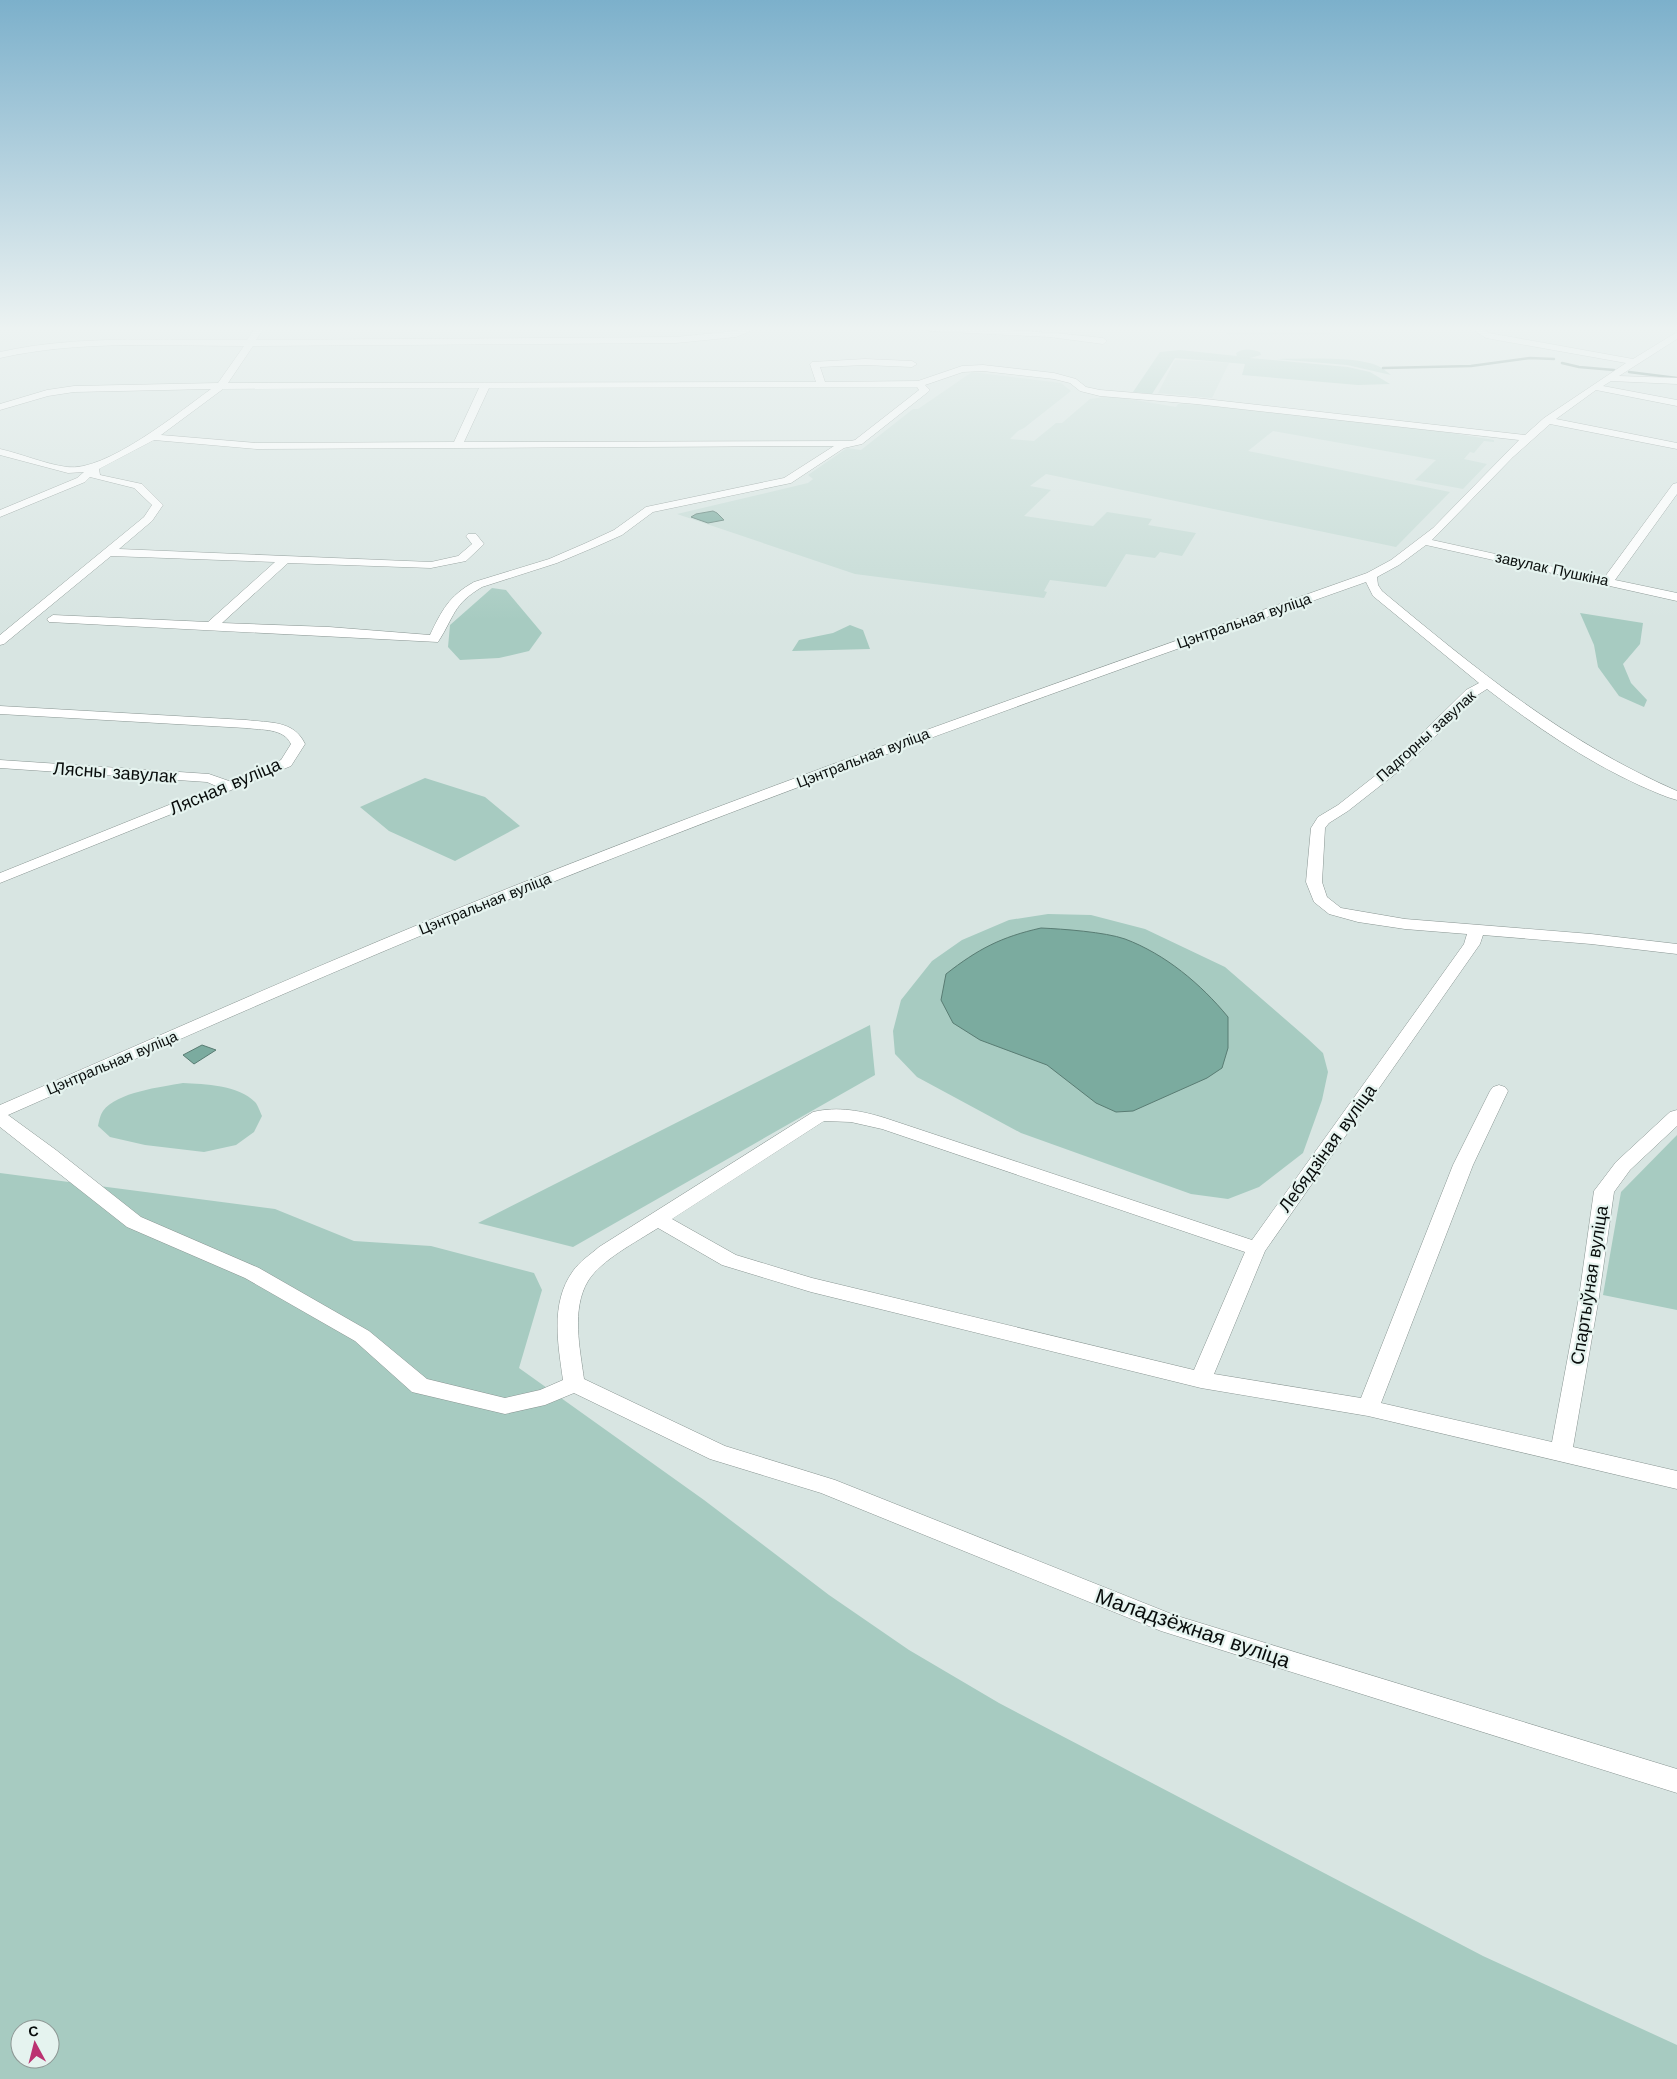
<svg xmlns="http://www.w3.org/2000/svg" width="1677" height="2079" viewBox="0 0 1677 2079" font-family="'Work Sans',sans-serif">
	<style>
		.built { fill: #c5dbd5 }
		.green { fill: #a7cbc1; fill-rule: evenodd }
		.water { fill: #7bab9f; stroke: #597c73 }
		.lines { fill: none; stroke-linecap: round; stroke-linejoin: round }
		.stream { stroke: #597c73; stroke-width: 2.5 }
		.minor-casing { stroke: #899592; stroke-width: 1 }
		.minor { fill: #fff; fill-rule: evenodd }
		.labels { text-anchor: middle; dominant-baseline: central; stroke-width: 4.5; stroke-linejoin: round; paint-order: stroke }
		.far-street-label { font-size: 15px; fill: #090d0c; stroke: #e5f3ef }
		.street-label { font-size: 18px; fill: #090d0c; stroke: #e5f3ef }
		.near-street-label { font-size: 21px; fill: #090d0c; stroke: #e5f3ef }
	</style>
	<rect width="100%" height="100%" fill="#d8e5e2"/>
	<path class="built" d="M1223 328H1326L1331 335H1227Z
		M1175 360 1200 361 1229 363 1212 398 1158 393Z
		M972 372 1061 383 1071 391 1024 428 1018 431 1010 439 1034 441 1056 423H1062L1090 399 1111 396 1176 407 1178 404 1206 405 1445 432 1494 440V442L1484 441 1474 453 1470 452 1464 459 1487 464 1463 489 1415 480 1436 460 1273 431 1248 451 1450 492 1396 547 1046 474 1030 486 1051 490 1024 516 1093 526 1107 512 1152 519 1148 525 1196 533 1182 556 1160 552 1155 558 1126 554 1106 587 1050 580 1044 591 1047 592 1044 598 855 574 677 514 808 483 813 479 808 475 847 448 861 450 913 409H918Z"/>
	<path class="green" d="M1180 350 1237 356 1236 353C1243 348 1252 349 1260 352L1261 355 1250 358 1348 367 1370 372 1390 384 1358 385 1242 375 1245 364 1175 358 1152 394 1133 392 1160 352Z
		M1276 359C1301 359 1357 356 1378 366 1383 368 1387 372 1391 375L1347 365Z
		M492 588 506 590 542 633 529 651 499 658 460 660 448 647 450 625Z
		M1580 613 1643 623 1640 644 1623 664 1631 683 1647 700 1644 707 1619 696 1598 667 1594 645Z
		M850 625 863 630 870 649 792 651 799 640 833 633Z
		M425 778 485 797 520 826 455 861 389 831 360 807Z
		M1048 914 1091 915 1145 929 1225 967 1308 1039 1323 1053 1328 1072 1322 1100 1303 1153 1259 1187 1228 1199 1191 1194 1021 1133 917 1077 895 1054 893 1031 901 1000 932 961 962 940 1009 920Z
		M870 1025 875 1075 573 1247 478 1223Z
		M183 1083C205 1084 238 1085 255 1102 258 1105 260 1112 262 1116L254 1132 236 1145 204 1152 145 1145 110 1137 98 1126C99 1122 100 1115 103 1111 117 1092 161 1087 183 1083Z
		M1677 1135V1310L1603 1295 1621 1192Z
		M0 1173 275 1209 354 1241 431 1246 534 1273 542 1290 519 1368 704 1500 829 1595 909 1650 999 1703 1483 1956 1677 2045V2079H0ZM20 2029H50V2059H20Z"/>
	<path class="water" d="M713 511 717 513 724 520 708 523 691 517 696 514Z
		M1041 928C1063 929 1105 932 1125 939 1165 954 1201 984 1228 1017V1048L1222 1068 1207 1078 1133 1111 1116 1112 1096 1103 1047 1065 980 1040 953 1023 941 1000 946 974C978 949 1001 937 1041 928Z
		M202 1045 216 1050 194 1064 183 1055Z"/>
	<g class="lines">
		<path class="stream" d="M1562 363 1579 367 1614 370
			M1383 368 1471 366 1530 358 1554 359
			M1629 372 1677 378"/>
		<g class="minor-casing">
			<path id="minor" d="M255 328H264L256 340 676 337 735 331 744 328H758L736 337 676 343 253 346 228 383 816 382 810 364 812 362 865 359 912 361 917 364 912 367 865 365 820 367 825 382 918 381 962 366 983 365 1054 373 1076 379 1086 387 1100 390 1196 398 1525 435 1544 418 1626 363 1486 338 1470 328H1481L1489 333 1633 359 1677 332V339L1619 376 1677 378V384L1611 381 1603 386 1677 400V406L1596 390 1556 419 1677 443V449L1550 424 1513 457 1432 540 1604 578 1673 484 1677 483V494L1615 580 1677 593V601L1426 545 1399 565 1377 577 1378 585 1382 591C1476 669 1563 741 1677 791V800C1665 797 1653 791 1641 786 1586 761 1535 726 1487 689L1476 696 1404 767 1348 811 1329 823 1325 828 1322 882 1327 897 1341 908 1405 919 1591 934 1677 944V954L1591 944 1483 935 1480 944 1265 1251 1214 1374 1361 1398 1453 1165 1490 1091 1493 1087 1499 1085 1505 1087 1508 1091 1473 1165 1381 1403 1552 1442 1579 1297 1594 1191 1616 1162 1670 1112 1677 1110V1126L1630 1170 1614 1192 1599 1297 1573 1447 1677 1471V1489L1368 1416 1201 1388 811 1292 722 1265 658 1228C636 1242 601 1260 588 1281 571 1309 580 1349 584 1379L725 1446 835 1480 1174 1615 1677 1769V1793L1161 1631 821 1493 710 1459 574 1393 545 1405 505 1414 412 1392 355 1341 245 1278 127 1227 0 1127V1105C169 1032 337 956 509 888 792 775 1080 675 1367 573L1391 560 1433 528 1519 440 1196 404 1100 396 1080 391 1070 383 1054 379 983 371 963 372 925 385 930 390 928 392 862 444 844 448 791 483 653 512 622 535 595 547 557 563 482 587C452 605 455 616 438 642L49 622 47 619 53 615 208 622 275 562 111 556 4 644 0 645V635L144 517 152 505 134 488 90 477 85 482 0 517V510L77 478 84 472 68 473 0 455V449C22 454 45 464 67 467 106 472 179 412 211 389L74 392 48 396 0 410V404L47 390 74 386 218 383 244 346C163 346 79 340 0 358V352C80 334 165 341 247 340ZM917 387 919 390 855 440 851 441 464 442 489 388ZM479 388 454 442 257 443 161 435 223 389ZM154 440 257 449 834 446 784 478 646 507 614 530 586 543 549 559 474 582C449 596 442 610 430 635L329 627 222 623 288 563 431 568 466 561 484 544 476 534H468L466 536 472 544 458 556 431 562 119 549 152 521 163 505 142 484 100 475 99 469ZM1366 582 1373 596 1479 683 1466 690 1394 761 1338 805 1318 817 1311 828 1306 882 1314 902 1329 914 1358 922 1405 929 1467 934 1464 944 1252 1240 885 1118C862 1111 838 1106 813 1112L599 1247C590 1255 580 1261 573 1271 550 1303 558 1344 563 1380L540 1390 505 1398 427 1379 369 1331 259 1268 141 1217 56 1150 8 1115C178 1040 348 964 520 895 799 783 1083 682 1366 582ZM824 1121 851 1122 882 1129 1245 1252 1194 1370 812 1278 736 1255 672 1219Z
				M926 328C986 328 1044 331 1103 338L1107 341 1103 344 1050 337 930 331Z
				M0 706 246 720C269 723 294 720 305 744L291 766 0 883V873L216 786 207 782 0 768V760L209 774 229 781 281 760 291 744C284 728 261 730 246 728L0 714Z"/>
		</g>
		<use href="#minor" class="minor"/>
	</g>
	<linearGradient id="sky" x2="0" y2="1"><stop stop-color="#7cb0cb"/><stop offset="0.53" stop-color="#edf3f2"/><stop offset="1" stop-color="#edf3f2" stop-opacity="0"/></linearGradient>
	<rect width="1677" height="620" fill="url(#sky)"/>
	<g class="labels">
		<g class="far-street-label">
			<text transform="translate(1552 569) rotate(12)">завулак Пушкіна</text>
			<text transform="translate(1244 621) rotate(-19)">Цэнтральная вуліца</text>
			<text transform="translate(1426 736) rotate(-42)">Падгорны завулак</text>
			<text transform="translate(863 758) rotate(-21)">Цэнтральная вуліца</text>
			<text transform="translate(485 904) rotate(-22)">Цэнтральная вуліца</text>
			<text transform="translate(112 1063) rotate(-23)">Цэнтральная вуліца</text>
		</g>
		<g class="street-label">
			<text transform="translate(115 772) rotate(4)">Лясны завулак</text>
			<text transform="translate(225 786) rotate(-23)">Лясная вуліца</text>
			<text transform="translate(1327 1148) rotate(-54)">Лебядзіная вуліца</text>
			<text transform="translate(1589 1285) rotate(-81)">Спартыўная вуліца</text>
		</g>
		<g class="near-street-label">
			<text transform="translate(1193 1628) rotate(19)">Маладзёжная вуліца</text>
		</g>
	</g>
	<g transform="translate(35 2044) rotate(353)"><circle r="24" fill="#e5f3ef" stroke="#8d9794"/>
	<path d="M0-4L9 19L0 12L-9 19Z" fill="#bb3271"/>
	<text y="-8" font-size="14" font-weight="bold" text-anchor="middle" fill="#090d0c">С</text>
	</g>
</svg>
